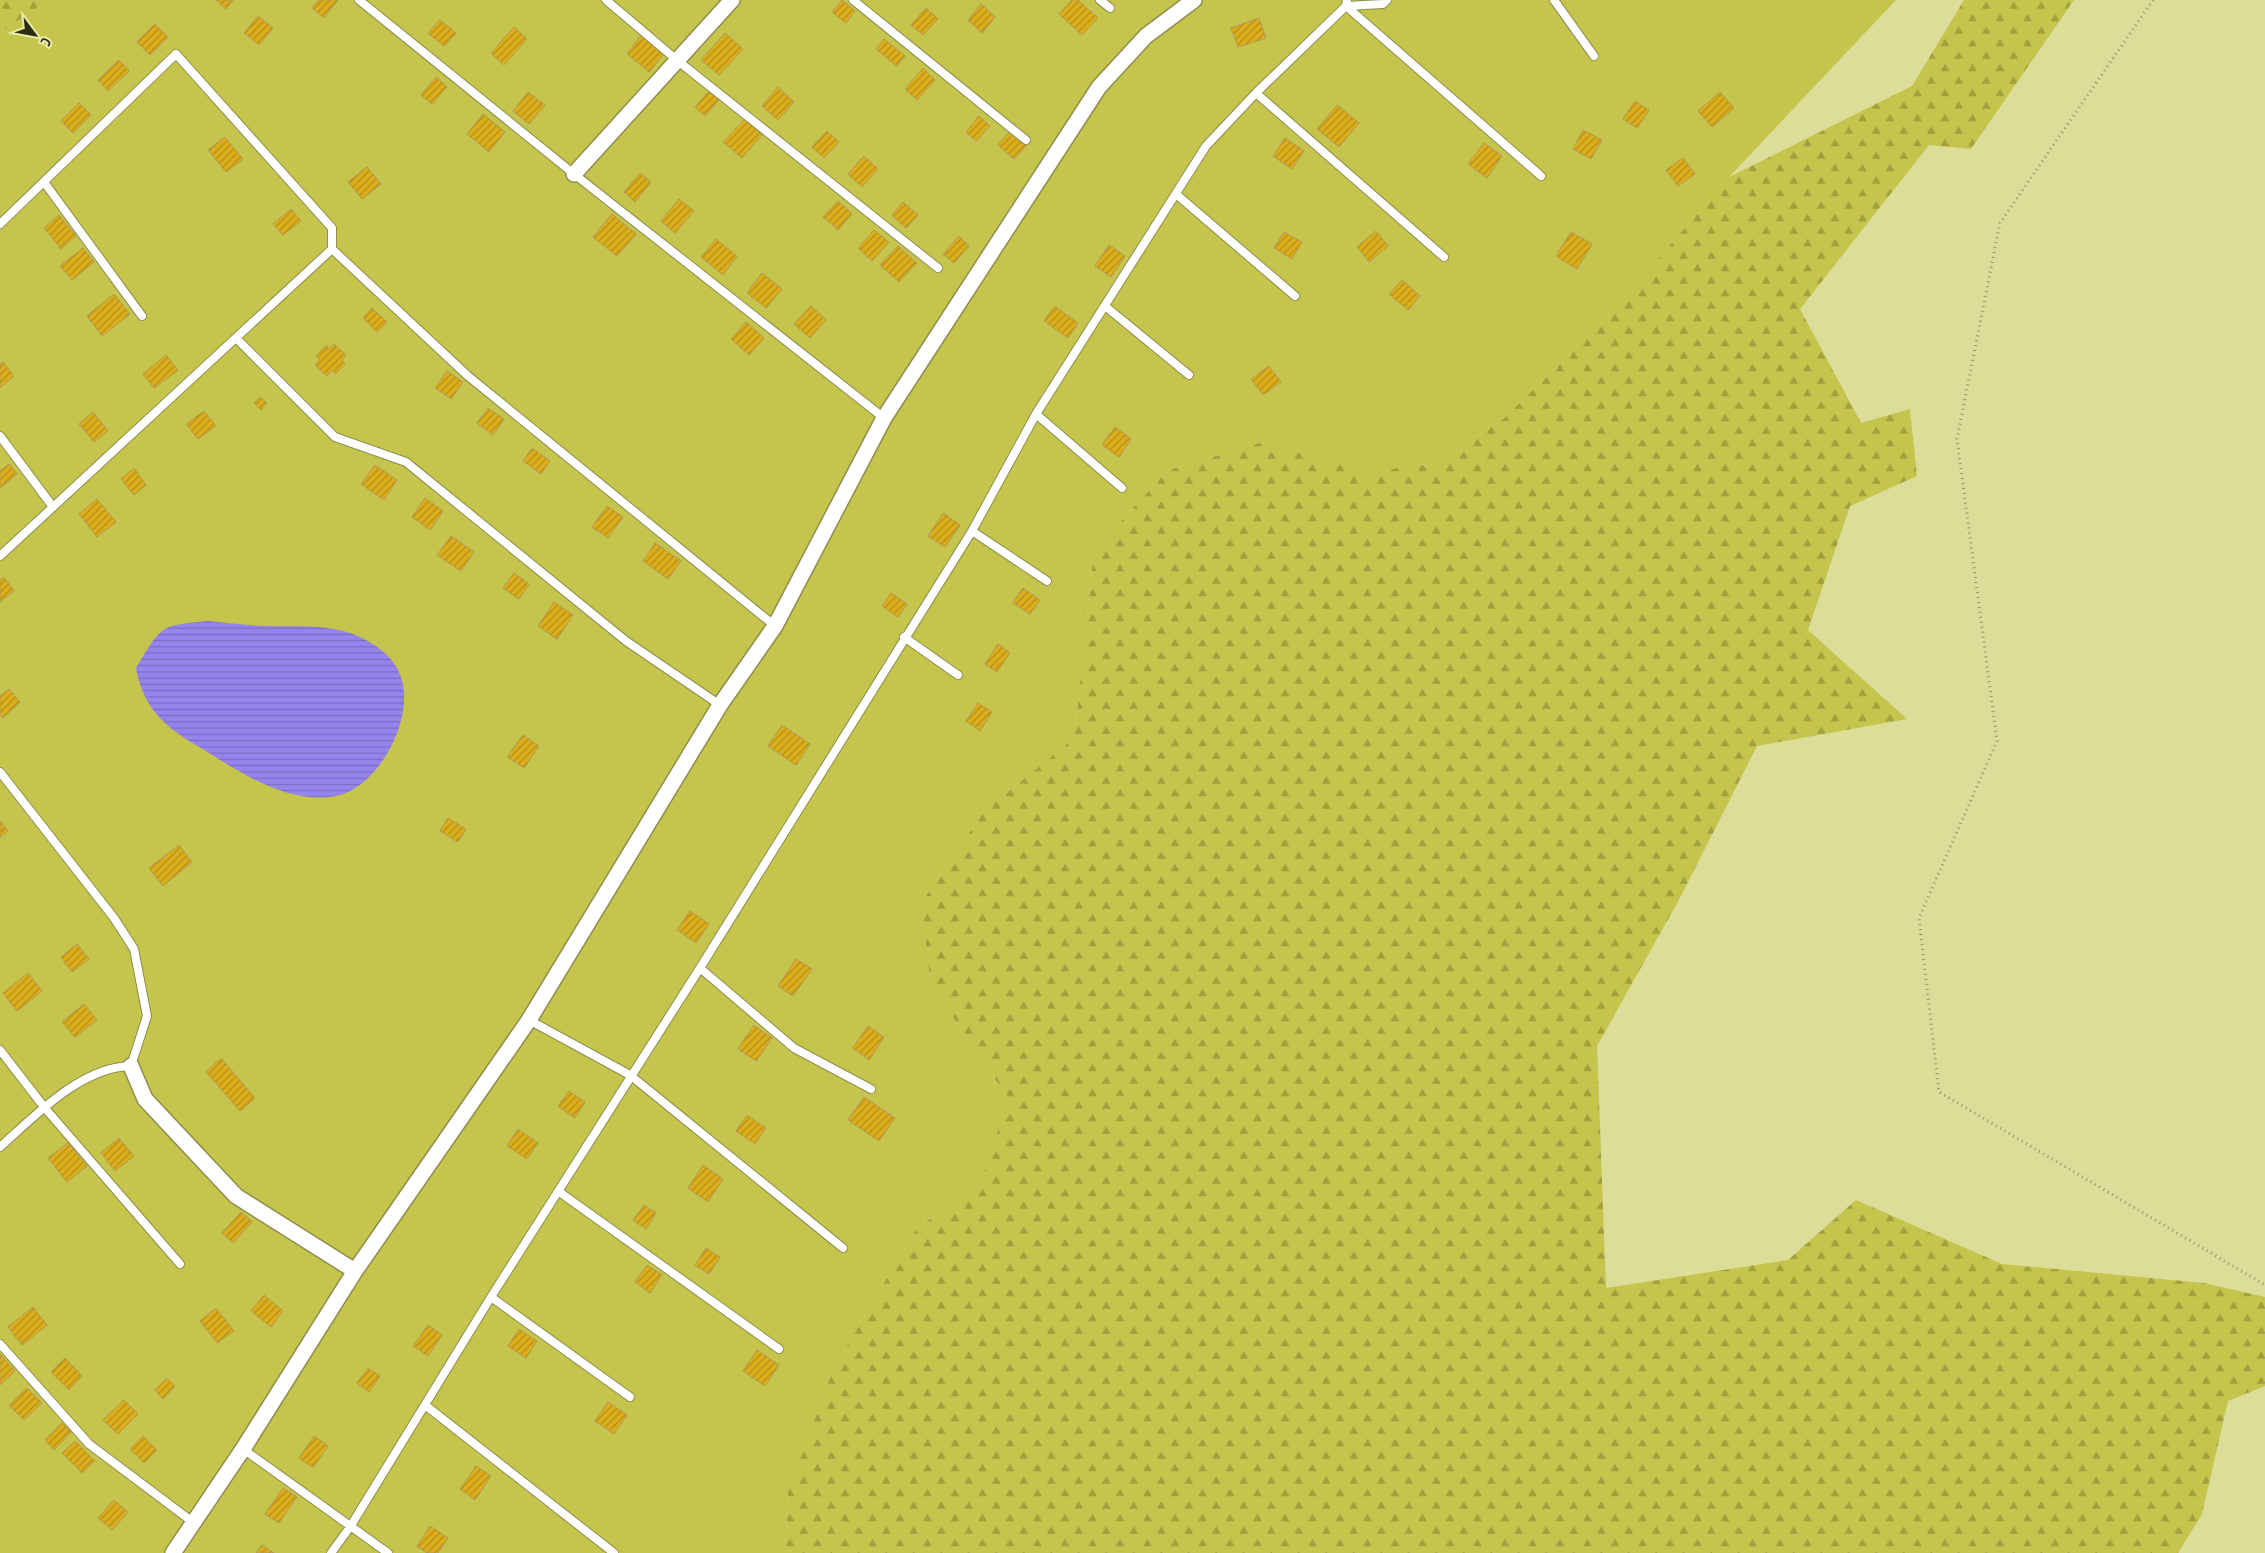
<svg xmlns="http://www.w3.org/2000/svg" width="2265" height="1553" viewBox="0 0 2265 1553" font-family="'PT Sans Narrow',sans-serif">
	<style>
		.forest { fill: url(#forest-firs) }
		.garden { fill: #c5c44c }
		.water { fill: url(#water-rules) }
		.building { fill: url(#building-hatch); stroke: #b2995a }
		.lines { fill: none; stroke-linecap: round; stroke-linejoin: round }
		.service-casing { stroke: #8e8e4d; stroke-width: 10 }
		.minor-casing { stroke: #8e8e4d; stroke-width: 18 }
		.path { stroke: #949561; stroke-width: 3; stroke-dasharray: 1 4; stroke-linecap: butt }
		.service { stroke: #fff; stroke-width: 8 }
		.minor { stroke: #fff; stroke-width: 15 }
	</style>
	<defs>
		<pattern id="forest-firs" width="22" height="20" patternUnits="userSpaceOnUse" patternTransform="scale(1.25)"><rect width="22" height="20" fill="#c5c44c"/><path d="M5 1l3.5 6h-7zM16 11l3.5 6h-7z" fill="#a0a03e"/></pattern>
		<pattern id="water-rules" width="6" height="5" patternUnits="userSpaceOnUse" patternTransform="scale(1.25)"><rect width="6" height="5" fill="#9584ed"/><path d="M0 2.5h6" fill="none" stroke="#7a6cbf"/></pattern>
		<pattern id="building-hatch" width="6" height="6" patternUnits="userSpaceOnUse" patternTransform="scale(1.25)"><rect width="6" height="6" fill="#dcae1b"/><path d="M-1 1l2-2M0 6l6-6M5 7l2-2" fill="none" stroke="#b38e17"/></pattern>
	</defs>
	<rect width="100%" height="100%" fill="#dcdd99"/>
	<path class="forest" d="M0 0H48L0 33Z
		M1964 0H2074L1971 149 1929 145 1800 309 1861 423 1910 409 1917 476 1850 506 1808 630 1907 719 1757 746 1680 898 1597 1046 1606 1288 1788 1260 1856 1200 2002 1264 2204 1283 2265 1297V1386L2228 1401 2202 1514 2178 1553H785L788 1490 833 1369 917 1227 980 1186 1008 1097 962 1034 929 974 921 903 983 812 1074 738 1094 550 1168 470 1263 442 1367 472 1435 463 1502 420 1607 317 1729 177 1912 86Z"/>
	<path class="garden" d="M48 0H1896L1729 177 1607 317 1502 420 1435 463 1367 472 1263 442 1168 470 1094 550 1074 738 983 812 921 903 929 974 962 1034 1008 1097 980 1186 917 1227 833 1369 788 1490 785 1553H0V33Z"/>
	<path class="water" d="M209 621C228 623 247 625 266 626 298 627 333 623 362 638 382 648 399 662 403 685 411 725 377 788 336 796 291 805 242 774 206 751 170 730 144 713 136 668 162 626 159 625 209 621Z"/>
	<path class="building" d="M216 0H233L226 9Z
		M319 0H338L324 18 312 8Z
		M842 0 855 11 846 23 832 12Z
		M1072 0H1078L1098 18 1082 35 1059 14Z
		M981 4 995 17 982 33 968 20Z
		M926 8 938 19 923 35 911 25Z
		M258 16 273 28 259 45 244 33Z
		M1259 18 1266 38 1238 47 1231 28Z
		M440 20 456 33 444 46 428 33Z
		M155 24 168 37 150 55 137 42Z
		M514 27 527 39 504 65 491 53Z
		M725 33 743 49 719 75 701 60Z
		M641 35 664 54 649 72 627 54Z
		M884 39 905 56 897 66 876 49Z
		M119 60 129 71 108 91 98 80Z
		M923 68 935 80 917 100 905 89Z
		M436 77 447 87 432 104 421 95Z
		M778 87 794 102 778 120 762 106Z
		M709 91 719 100 705 116 695 107Z
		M528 92 545 105 529 124 513 111Z
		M1720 92 1734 108 1712 127 1698 111Z
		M1635 101 1649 110 1637 128 1623 119Z
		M79 103 91 115 73 133 61 121Z
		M1337 105 1359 123 1339 147 1317 129Z
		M483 114 505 132 489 152 467 134Z
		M979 116 990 126 976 141 966 132Z
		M745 119 762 135 742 158 723 142Z
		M1011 130 1027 145 1014 159 998 145Z
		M1583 130 1602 140 1591 159 1573 149Z
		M827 131 839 142 824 158 812 147Z
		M225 137 243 159 226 172 208 150Z
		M1285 138 1304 151 1292 169 1273 156Z
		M1484 143 1502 156 1487 178 1468 164Z
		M864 156 878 169 862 187 848 174Z
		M1683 158 1695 174 1678 186 1666 170Z
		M367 167 381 184 362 199 348 182Z
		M640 173 651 182 635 202 624 192Z
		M679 199 694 211 675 233 661 221Z
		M838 201 852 214 838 230 823 217Z
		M903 202 918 215 906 228 892 215Z
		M291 209 301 221 283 235 273 224Z
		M612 214 636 234 617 256 593 237Z
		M59 215 76 236 61 249 44 228Z
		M874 230 889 242 872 261 858 248Z
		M1376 231 1388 246 1369 262 1357 247Z
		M1284 232 1302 242 1292 259 1274 248Z
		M1571 232 1592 244 1577 269 1556 256Z
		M959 236 969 246 954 263 943 254Z
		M716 239 737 256 723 275 701 257Z
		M1109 245 1125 256 1111 277 1095 266Z
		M898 246 917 263 899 282 880 265Z
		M83 248 94 262 72 280 60 266Z
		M762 273 782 289 766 308 747 293Z
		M1402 280 1420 296 1408 310 1389 294Z
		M114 294 130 314 102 336 87 316Z
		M811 306 826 320 810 338 794 324Z
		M1054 306 1078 323 1068 338 1044 321Z
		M372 308 387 322 377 332 363 318Z
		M746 322 764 338 749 355 731 339Z
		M334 344 346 355 342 360 345 364 336 374 332 370 327 376 315 365 320 359 316 356 326 345 330 349Z
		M166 355 178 370 154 388 143 374Z
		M3 362 14 376 0 388V364Z
		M1269 366 1281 382 1263 395 1251 379Z
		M447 371 463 382 451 399 435 388Z
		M260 397 267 403 261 410 254 403Z
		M488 408 504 419 493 435 477 423Z
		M204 411 216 426 198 439 186 424Z
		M93 412 108 431 94 442 79 424Z
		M1115 427 1131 439 1119 457 1102 445Z
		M532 448 550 461 541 474 523 461Z
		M9 464 17 474 0 488V471Z
		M375 465 397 480 384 500 361 484Z
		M134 468 146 485 134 495 121 479Z
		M425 498 443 511 430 530 412 517Z
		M97 499 116 522 97 537 79 514Z
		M607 506 623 517 608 538 592 527Z
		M943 513 960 525 945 547 928 536Z
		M451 536 474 552 461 571 437 555Z
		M655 543 681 561 668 579 643 561Z
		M514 573 529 584 519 599 503 588Z
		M4 577 14 591 0 602V580Z
		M1023 588 1040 600 1030 614 1013 603Z
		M891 593 907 604 898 617 882 606Z
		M554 602 573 615 557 639 538 626Z
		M998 644 1010 653 997 672 985 664Z
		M9 689 20 702 3 718 0 715V696Z
		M978 703 992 712 980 731 966 721Z
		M782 725 810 744 796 765 768 746Z
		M523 735 539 746 524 768 507 757Z
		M448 818 466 829 458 842 440 831Z
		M0 821 8 831 0 837Z
		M179 845 192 862 163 886 149 868Z
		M690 911 709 924 696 943 677 930Z
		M77 944 89 959 72 972 61 957Z
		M796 959 812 969 793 996 778 986Z
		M28 973 42 991 17 1011 3 993Z
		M84 1004 97 1020 75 1037 62 1022Z
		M754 1025 772 1038 756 1061 738 1049Z
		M868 1026 884 1037 869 1060 853 1048Z
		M221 1058 255 1098 240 1111 206 1072Z
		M569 1091 585 1102 575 1118 558 1106Z
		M864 1097 895 1118 879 1141 848 1120Z
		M747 1115 766 1128 755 1144 736 1131Z
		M518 1129 538 1143 527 1159 507 1146Z
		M119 1138 134 1156 115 1171 101 1153Z
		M68 1143 87 1166 67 1182 48 1158Z
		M703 1165 723 1179 708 1202 688 1188Z
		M644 1205 656 1213 646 1229 633 1220Z
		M241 1212 252 1222 233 1243 222 1233Z
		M706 1248 720 1257 709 1274 695 1265Z
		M647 1265 662 1275 650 1293 635 1282Z
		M264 1295 283 1311 271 1327 251 1311Z
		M33 1307 47 1325 22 1345 8 1327Z
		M216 1308 234 1331 217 1343 200 1321Z
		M428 1325 442 1335 428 1356 413 1346Z
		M519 1329 537 1341 526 1358 508 1346Z
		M757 1350 779 1365 765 1386 743 1371Z
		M0 1354 15 1371 0 1385Z
		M65 1358 82 1376 69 1390 51 1372Z
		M368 1368 380 1376 369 1392 357 1383Z
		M167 1378 175 1386 163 1399 155 1390Z
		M27 1388 42 1403 24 1420 9 1405Z
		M124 1400 138 1414 118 1434 103 1420Z
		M608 1402 627 1415 614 1434 595 1421Z
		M62 1423 71 1432 54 1450 45 1440Z
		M143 1436 157 1450 144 1463 130 1449Z
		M314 1436 328 1446 313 1468 299 1458Z
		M75 1441 95 1461 82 1473 62 1453Z
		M476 1466 491 1476 475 1500 460 1489Z
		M283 1488 297 1497 279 1523 265 1514Z
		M114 1500 128 1512 112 1530 98 1518Z
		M430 1526 448 1538 438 1553H427L417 1546Z
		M262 1545 274 1553H256Z"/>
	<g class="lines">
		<g class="service-casing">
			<path id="service" d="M359 0 574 174 884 418
				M606 0 678 61 938 268
				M853 0 1026 140
				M1100 0 1110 8
				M1347 0 1346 6 1541 176
				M1554 0 1594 56
				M1256 93 1444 257
				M44 182 142 316
				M1176 194 1295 296
				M0 224 176 54 332 228V249L468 376 775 626
				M1105 306 1189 375
				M236 338 335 437 406 462 626 641 720 705
				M1036 414 1122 488
				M0 436 53 507
				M972 531 1047 581
				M0 556 332 249
				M904 637 958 675
				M0 772 114 918 134 949 147 1016 131 1066C81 1067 36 1115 0 1147
				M700 968 794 1048 871 1089
				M529 1020 630 1075 843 1248
				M0 1050 44 1107 180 1264
				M558 1191 779 1349
				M491 1297 630 1397
				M0 1344 89 1444 194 1523
				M425 1405 614 1553
				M243 1449 388 1553
				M331 1553 350 1527 491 1297 700 968 972 531 1036 414 1206 146 1256 93 1346 6 1383 4 1387 0"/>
		</g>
		<g class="minor-casing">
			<path id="minor" d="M574 174 732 0
				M131 1066 145 1099 236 1196 355 1271
				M173 1553 243 1449 355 1271 529 1020 720 705 775 626 884 418 1099 87 1146 36 1194 0"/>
		</g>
		<path class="path" d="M2153 0 2000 223 1957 439 1997 741 1919 918 1939 1092 2265 1285"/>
		<use href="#service" class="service"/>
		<use href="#minor" class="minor"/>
	</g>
	<g transform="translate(35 35) rotate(122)" stroke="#e9eaa6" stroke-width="4" paint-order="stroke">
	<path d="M0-4L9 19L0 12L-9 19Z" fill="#2d2d12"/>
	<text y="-8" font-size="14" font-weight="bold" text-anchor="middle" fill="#2d2d12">С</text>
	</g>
</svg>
